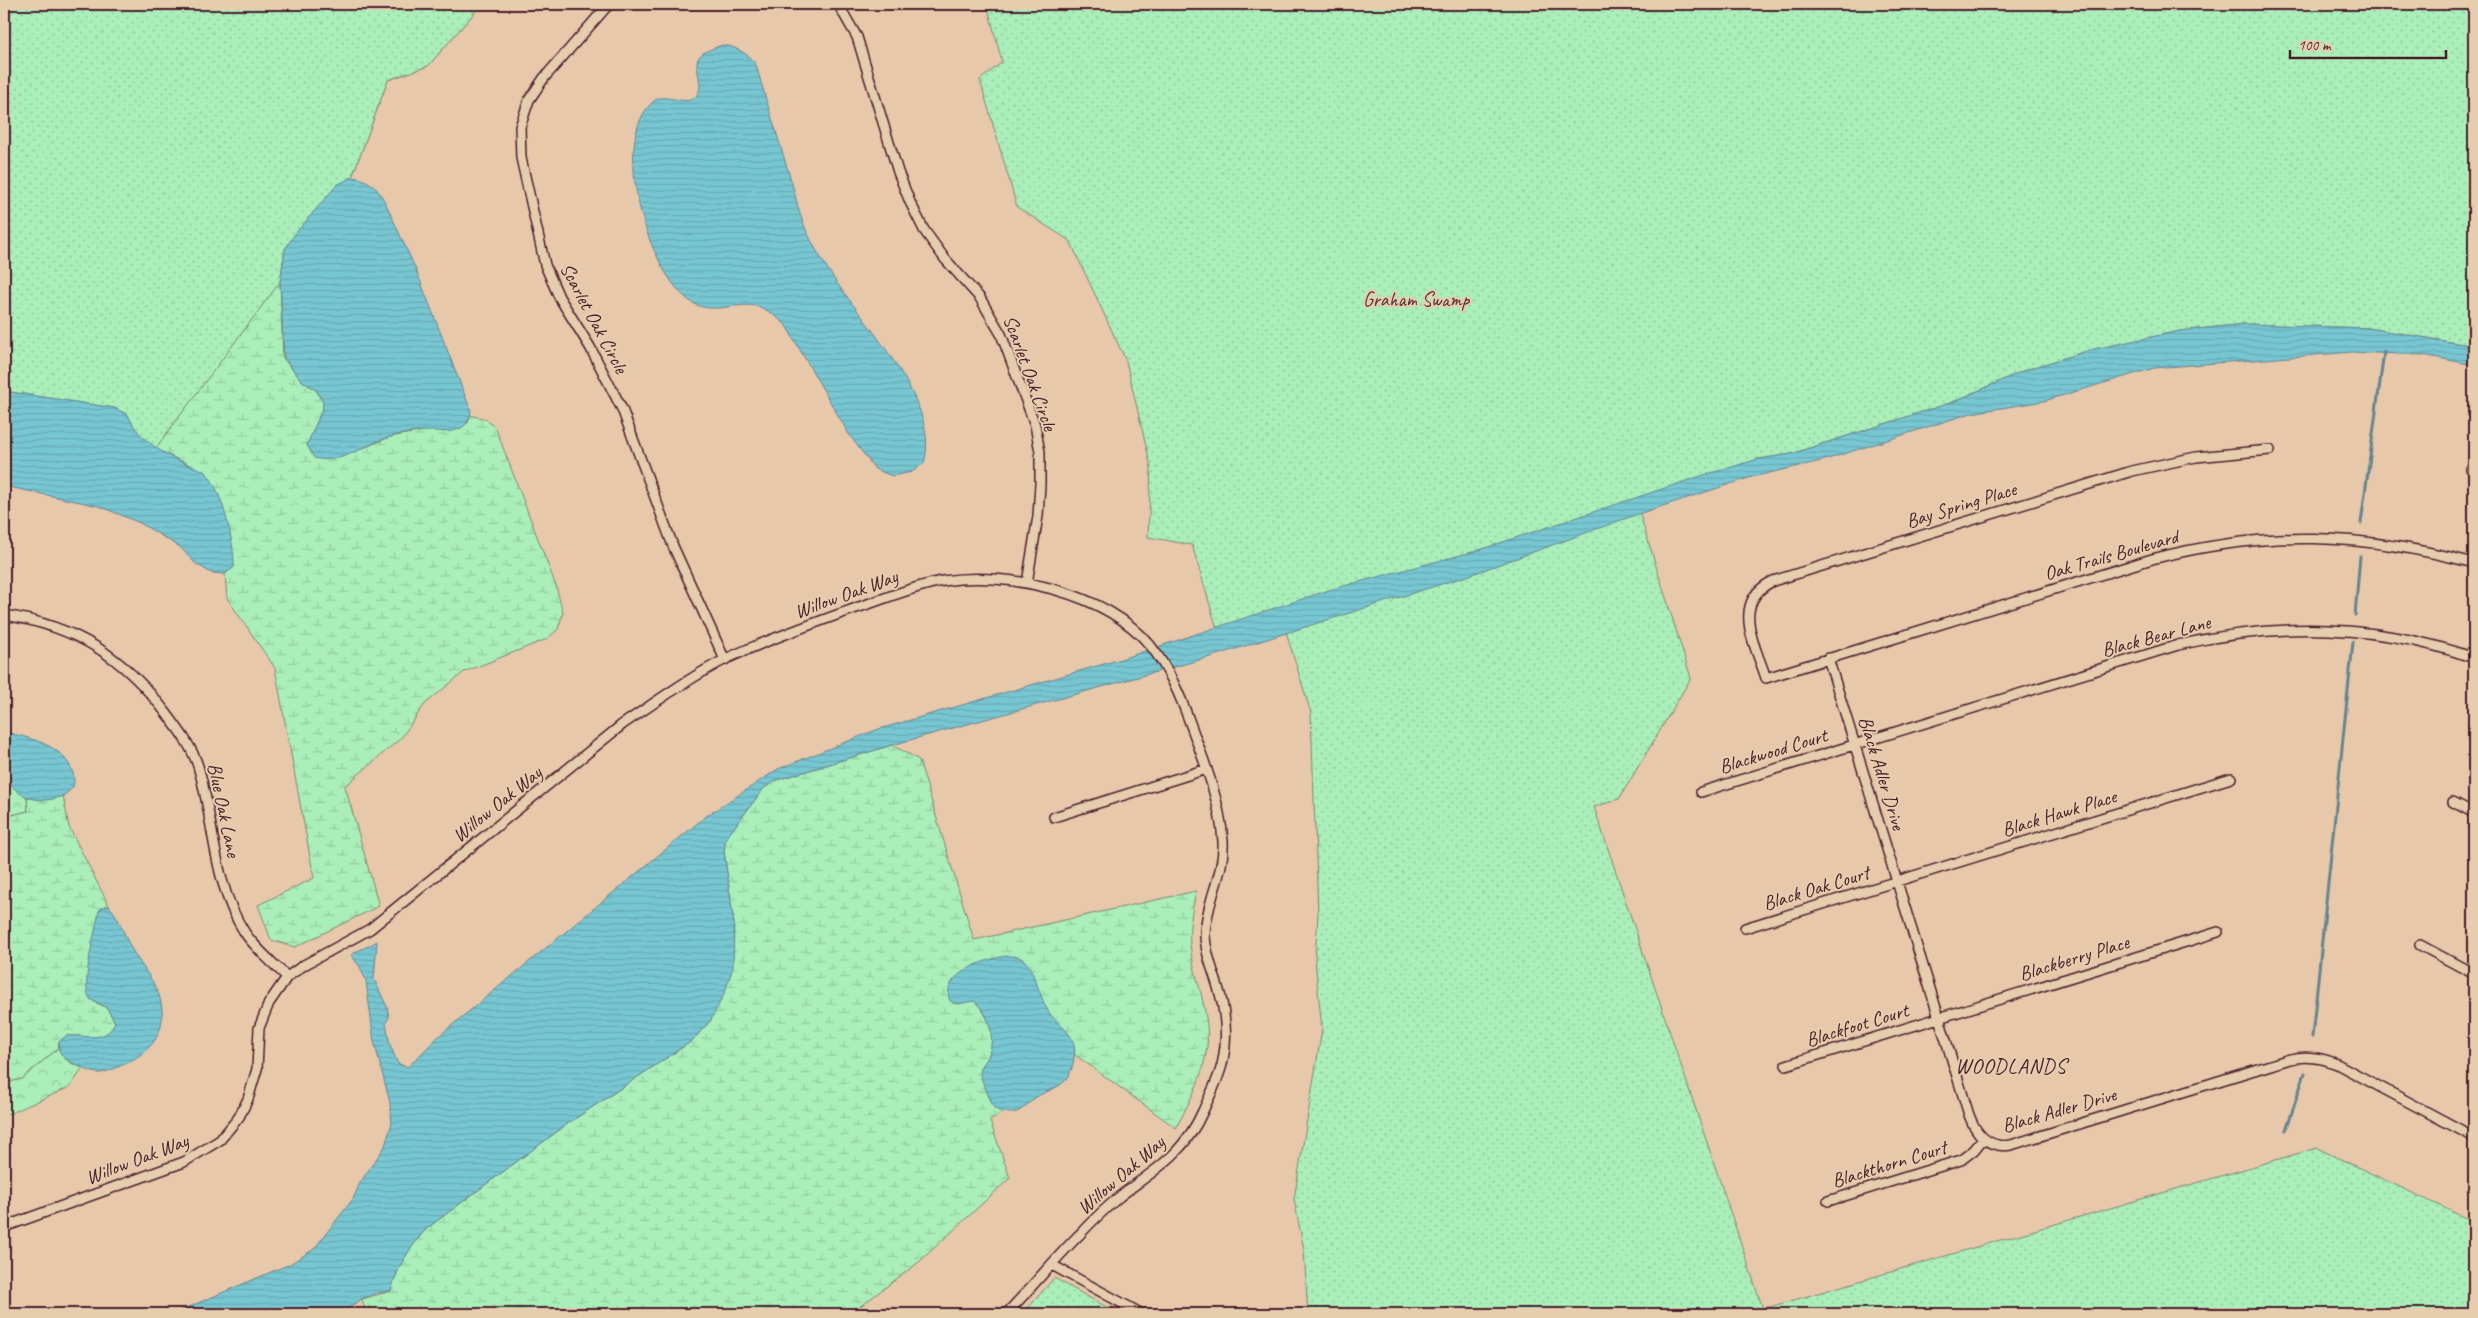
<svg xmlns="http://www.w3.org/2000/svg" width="2478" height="1318" viewBox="0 0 2478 1318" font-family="Caveat,sans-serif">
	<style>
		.forest { fill: url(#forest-crowns); stroke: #7a8672 }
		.wetland { fill: url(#wetland-marsh); stroke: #7a8672 }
		.park { fill: url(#park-dots); stroke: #7a8672 }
		.water { fill: url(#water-rules); stroke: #65848f }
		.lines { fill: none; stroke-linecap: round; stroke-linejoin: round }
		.stream { stroke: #65848f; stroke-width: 3 }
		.minor-casing { stroke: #4a1f2b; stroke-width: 12 }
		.minor { stroke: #e6cdae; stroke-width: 9 }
		.labels { text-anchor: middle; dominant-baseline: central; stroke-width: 4; stroke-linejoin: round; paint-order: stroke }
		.park-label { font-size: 20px; fill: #543439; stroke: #e6cdae }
		.street-label { font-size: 20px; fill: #4a1f2b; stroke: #e6cdae }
		.neighbourhood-label { font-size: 21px; letter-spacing: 1px; fill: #4a1f2b; stroke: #e6cdae }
	</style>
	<defs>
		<pattern id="forest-crowns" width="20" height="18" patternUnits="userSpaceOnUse" patternTransform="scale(1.25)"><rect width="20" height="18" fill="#aaeeb9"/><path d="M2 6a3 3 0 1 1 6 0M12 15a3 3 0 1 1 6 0" fill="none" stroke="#94cc9f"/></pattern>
		<pattern id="wetland-marsh" width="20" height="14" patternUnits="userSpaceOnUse" patternTransform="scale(1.25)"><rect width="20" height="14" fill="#aaeeb9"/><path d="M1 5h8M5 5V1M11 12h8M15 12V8" fill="none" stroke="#94cc9f"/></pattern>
		<pattern id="park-dots" width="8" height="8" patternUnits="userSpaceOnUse" patternTransform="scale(1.25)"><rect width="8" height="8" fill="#aaeeb9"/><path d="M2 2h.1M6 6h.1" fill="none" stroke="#94cc9f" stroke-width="1.8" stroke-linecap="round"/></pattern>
		<pattern id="water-rules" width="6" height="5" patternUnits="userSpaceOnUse" patternTransform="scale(1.25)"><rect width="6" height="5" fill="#77c7d2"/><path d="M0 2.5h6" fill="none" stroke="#68aab4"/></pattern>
	</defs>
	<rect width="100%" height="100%" fill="#e7c8ab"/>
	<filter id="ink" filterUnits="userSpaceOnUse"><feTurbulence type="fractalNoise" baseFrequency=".02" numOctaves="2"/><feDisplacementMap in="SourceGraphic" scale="10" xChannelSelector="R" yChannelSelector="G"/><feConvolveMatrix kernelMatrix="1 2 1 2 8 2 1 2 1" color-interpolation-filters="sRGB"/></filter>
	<g filter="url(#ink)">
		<path class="forest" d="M4 757 19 792 27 797 28 811 4 817Z
			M58 1048C64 1060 71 1064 83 1068L70 1087 11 1113 4 1114V1083L22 1079Z"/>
		<path class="wetland" d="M4 4H482L428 66 388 80 352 177 337 185 330 193 280 282 283 358 302 381 316 390 323 402V408L307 445 339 458 390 437 468 423 470 415 486 419 496 429 556 586 563 613 558 629 547 639 464 672 425 704 401 738 345 786 379 906 295 947 271 940 258 905 314 878 275 668 227 598 225 574 234 567 205 472 155 449 128 415 4 391Z
			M892 745 919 760 974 940 1196 891C1193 908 1188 926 1190 944 1194 981 1213 1015 1206 1053 1202 1080 1188 1104 1176 1128L1074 1054C1075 1034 1064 1033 1053 1019 1043 1007 1035 988 1032 972L953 1003 974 1001C990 1015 996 1037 988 1057 986 1062 981 1065 981 1070 980 1078 991 1102 995 1109L1003 1112 990 1121 1010 1178 919 1262 850 1314H366L362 1299 391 1291C397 1266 410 1248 426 1229L570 1122 692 1041 711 1020 734 924 724 851 726 838 764 788 777 780Z
			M63 796 69 827 109 906H105L94 1002 106 1007 115 1022C106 1045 85 1034 66 1036L59 1042 58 1048 22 1079 4 1083V817L28 811 27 797 42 800Z"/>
		<path class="park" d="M4 4H482L428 66 388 80 352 177 337 186 330 193 285 249 280 282 155 449 133 427 128 415 114 408 4 391Z
			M987 4H2474V346L2368 328 2244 324 2180 331 2090 350 2025 370 1953 402 1791 454 1759 459 1635 499 1691 678 1619 799 1594 807 1763 1309 2317 1148 2474 1222V1314H1308L1304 1250 1294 1199 1322 1029 1315 960 1318 914 1311 713 1286 632 1224 652 1192 545 1148 537 1151 467 1126 361 1070 241 1017 207 980 80 1002 62Z
			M1054 1278 1119 1314H1023Z"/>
		<path class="water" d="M722 45C735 46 749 54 756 65 766 101 778 137 789 174 795 190 797 209 804 225 811 242 821 259 831 274 861 321 942 403 924 463L912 472 892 476 875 469 850 436 785 324C776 317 768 309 756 306 733 302 710 316 690 301 648 272 608 139 654 101 666 91 687 109 697 95 706 83 690 64 701 55 706 50 715 48 722 45Z
			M352 177C369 179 377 187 385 202L416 270 471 411C469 419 467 426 459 429 449 433 439 431 429 431 416 431 402 434 390 437 365 444 342 465 314 458L307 445 323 408V402L316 390 302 381 284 358 280 282 285 249 294 235 330 193 337 185Z
			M2244 324 2368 328 2474 346V365L2423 355 2352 352 2154 368 2044 401 1971 413 1825 460 1752 477 1638 514 1467 576 1210 657 892 745 777 780 764 788 726 838 724 851 734 924 733 967 725 992 711 1020 692 1041 570 1122 426 1229C410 1248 397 1266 391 1291L377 1293 362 1299 339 1314H172L290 1264 314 1249 353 1199 360 1183 385 1146 392 1123 390 1103 374 1041 366 981 360 967 351 955C359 949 369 947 377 941L374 979 387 1007 389 1017 386 1023 390 1045 398 1064 408 1067 439 1036 705 817 778 769 876 730 1121 659 1332 589 1476 551 1704 475 1759 459 1791 454 1953 402 2025 370 2090 350 2180 331Z
			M4 391 114 408 128 415C139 441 164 454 188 465 194 467 202 469 206 473 222 489 235 545 234 567L225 574 211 573 195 563 180 547 140 523 99 506 4 486Z
			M4 732C30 738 63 744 73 773 74 778 75 784 72 788 59 805 26 803 13 787 6 779 4 743 4 732Z
			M109 906C121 919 124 938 134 953 143 969 158 985 161 1003 167 1033 150 1052 125 1064 117 1067 108 1072 100 1073 93 1073 90 1071 85 1069 72 1062 57 1060 59 1042L66 1036C84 1034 106 1045 115 1022L106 1007 90 999C80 984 96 930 99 911L101 908Z
			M1007 956C1013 956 1020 956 1025 961 1033 967 1040 997 1047 1009 1054 1023 1071 1029 1074 1045 1076 1053 1073 1067 1069 1075 1063 1088 1046 1090 1035 1098 1019 1111 1017 1118 995 1109 993 1105 980 1078 980 1074 980 1067 985 1063 988 1057 996 1037 990 1014 974 1001L958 1004 950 1001C939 974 988 958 1007 956Z"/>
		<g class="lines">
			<path class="stream" d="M2361 523 2384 352
				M2355 615 2360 556
				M2312 1037 2353 642
				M2286 1130 2305 1073"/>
			<g class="minor-casing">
				<path id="minor" d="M609 4 544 78 529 100 520 127 521 158 545 265 559 297 590 347 622 409 673 546 725 660
					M838 4 857 37 898 172 910 202 924 230 945 259 980 298 1001 334 1035 425 1040 452V484L1038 516 1027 583
					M2270 450 2196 457 2132 471 1773 581C1730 602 1755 644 1766 678L2152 559C2267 529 2360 533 2474 563
					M2471 469 2474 470
					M4 615C76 626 123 656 167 714 179 730 192 747 198 766 215 822 212 882 245 933 256 949 273 963 287 977
					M1828 658 1969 1115C1976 1134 1988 1149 2011 1145L2290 1059C2307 1055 2321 1057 2337 1064L2474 1137
					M1701 792 2178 645C2277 622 2378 624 2474 658
					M2453 802 2474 813
					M1054 817 1207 769
					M1745 928 2231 778
					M2420 945 2474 974
					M1786 1065 2218 932
					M1828 1201 1961 1160 1974 1150 1983 1139
					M4 1227 184 1162 220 1140 239 1117 248 1099 257 1069 259 1028 269 1003 287 977 304 965 370 929 623 724C656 702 690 677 726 659 766 640 817 622 859 607 887 598 914 586 943 581 1009 571 1105 592 1150 645 1169 669 1180 695 1190 723 1204 761 1220 800 1223 841 1225 873 1206 902 1205 934 1205 952 1213 970 1218 987 1225 1009 1228 1037 1223 1060 1220 1077 1210 1095 1203 1111 1183 1156 1155 1169 1119 1197 1106 1208 1092 1221 1080 1234 1054 1260 1031 1288 1006 1314
					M1052 1265 1142 1314"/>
			</g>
			<use href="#minor" class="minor"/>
		</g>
	</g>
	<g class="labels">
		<g class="park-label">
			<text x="1416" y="299">Graham Swamp</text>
		</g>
		<g class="street-label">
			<text transform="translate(594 318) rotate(62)">Scarlet Oak Circle</text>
			<text transform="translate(1030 373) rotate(70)">Scarlet Oak Circle</text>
			<text transform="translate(1961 505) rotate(-17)">Bay Spring Place</text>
			<text transform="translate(2111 555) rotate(-16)">Oak Trails Boulevard</text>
			<text transform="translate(846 594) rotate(-20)">Willow Oak Way</text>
			<text transform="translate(2156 636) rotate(-15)">Black Bear Lane</text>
			<text transform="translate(1773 751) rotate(-17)">Blackwood Court</text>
			<text transform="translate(1882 773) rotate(73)">Black Adler Drive</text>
			<text transform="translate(497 804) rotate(-39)">Willow Oak Way</text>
			<text transform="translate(224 810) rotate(78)">Blue Oak Lane</text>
			<text transform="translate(2059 813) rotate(-17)">Black Hawk Place</text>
			<text transform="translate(1816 888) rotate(-17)">Black Oak Court</text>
			<text transform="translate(2074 958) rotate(-17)">Blackberry Place</text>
			<text transform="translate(1857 1025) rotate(-17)">Blackfoot Court</text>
			<text transform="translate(2059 1110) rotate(-16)">Black Adler Drive</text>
			<text transform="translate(137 1159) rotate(-21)">Willow Oak Way</text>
			<text transform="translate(1889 1164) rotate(-17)">Blackthorn Court</text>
			<text transform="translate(1121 1175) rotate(-41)">Willow Oak Way</text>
		</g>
		<g class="neighbourhood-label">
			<text x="2011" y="1066">WOODLANDS</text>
		</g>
	</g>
	<rect width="2478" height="1318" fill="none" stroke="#e6cdae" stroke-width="20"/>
	<rect x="10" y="10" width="2458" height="1298" fill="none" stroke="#4a1f2b" stroke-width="2" filter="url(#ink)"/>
	<path d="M2290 50v8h156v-8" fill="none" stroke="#4a1f2b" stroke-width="2.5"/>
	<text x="2298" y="50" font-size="15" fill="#4a1f2b" stroke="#e6cdae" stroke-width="4" paint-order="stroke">100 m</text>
</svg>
